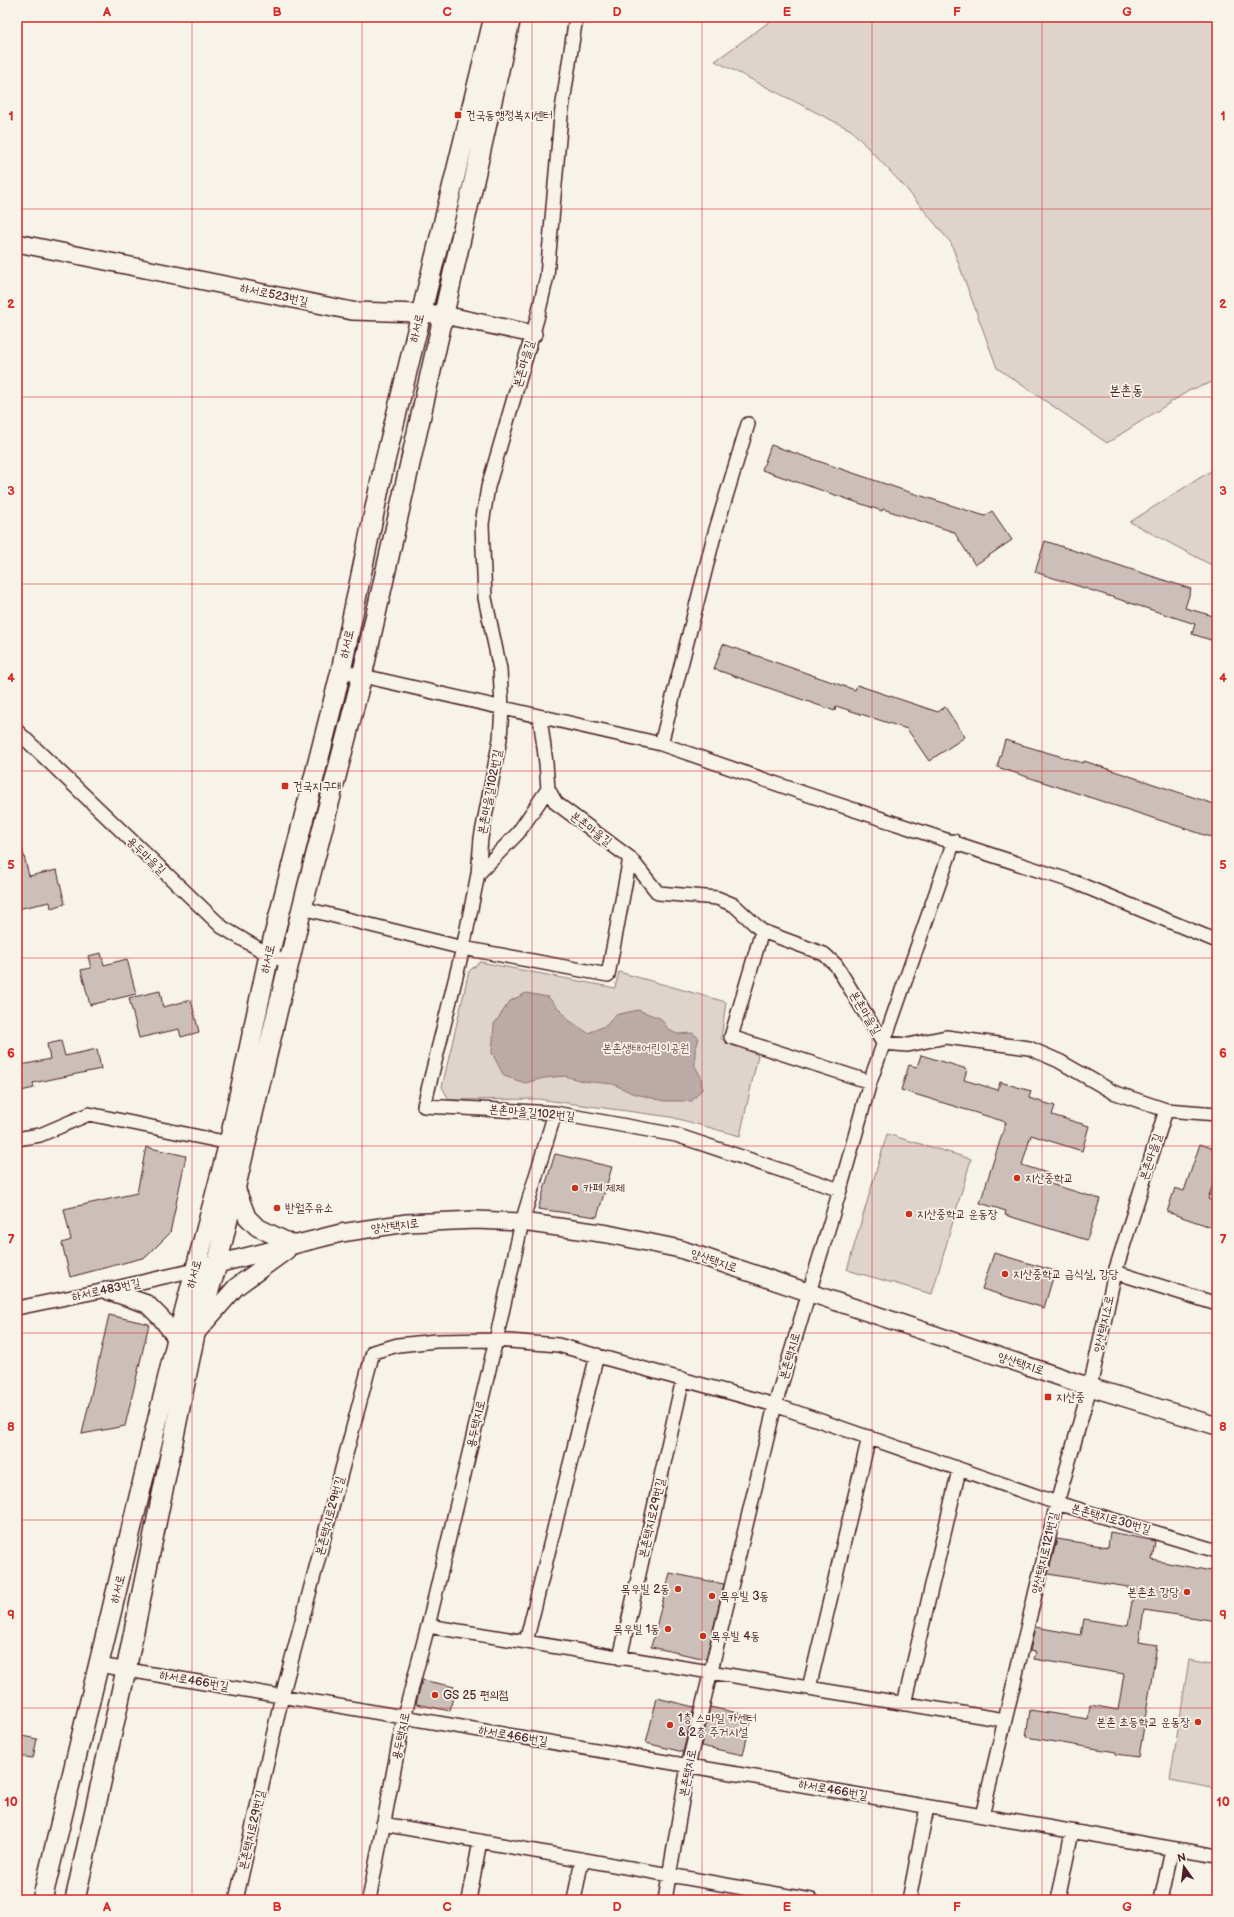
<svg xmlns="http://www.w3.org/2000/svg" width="1234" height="1917" viewBox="0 0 1234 1917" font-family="'Balsamiq Sans','Poor Story',sans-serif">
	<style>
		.green { fill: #ded4cc; stroke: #947a7c }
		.water { fill: #bcaaa7; stroke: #8e7275 }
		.building { fill: #ccbfb9; stroke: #4a1f2b }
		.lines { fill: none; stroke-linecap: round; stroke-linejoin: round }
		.minor-casing { stroke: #4a1f2b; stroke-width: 16 }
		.tertiary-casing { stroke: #4a1f2b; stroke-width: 20 }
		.secondary-casing { stroke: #4a1f2b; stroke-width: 22 }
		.minor { stroke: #f7f3e8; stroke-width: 13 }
		.tertiary { stroke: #f7f3e8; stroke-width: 17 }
		.secondary { stroke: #f7f3e8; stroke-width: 19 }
		.grid { fill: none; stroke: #d62828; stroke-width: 1; stroke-opacity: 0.55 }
		.poi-dot { fill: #c8321e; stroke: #f7f3e8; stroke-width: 1.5 }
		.labels { text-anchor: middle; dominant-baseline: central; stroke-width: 3.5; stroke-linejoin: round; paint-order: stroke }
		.poi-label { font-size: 12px; fill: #4a1f2b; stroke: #f7f3e8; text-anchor: start }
		.street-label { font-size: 12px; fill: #4a1f2b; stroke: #f7f3e8 }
		.park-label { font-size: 12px; fill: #6f4c53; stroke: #f7f3e8 }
		.quarter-label { font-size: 14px; fill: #4a1f2b; stroke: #f7f3e8 }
		.neatline { fill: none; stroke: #d62828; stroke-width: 1.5 }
		.grid-label { font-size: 13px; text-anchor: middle; font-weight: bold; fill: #d62828 }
	</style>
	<rect width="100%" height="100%" fill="#f7f3e8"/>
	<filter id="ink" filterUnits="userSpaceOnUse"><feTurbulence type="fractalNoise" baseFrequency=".025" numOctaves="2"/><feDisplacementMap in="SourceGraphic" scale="8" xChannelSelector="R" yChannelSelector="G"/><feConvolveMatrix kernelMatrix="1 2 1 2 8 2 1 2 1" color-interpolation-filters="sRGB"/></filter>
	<g filter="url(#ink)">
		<path class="green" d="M776 17H1217V382L1216 381 1190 390 1107 443 997 368 951 243 904 186 851 130 715 61Z
			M1217 467V568L1130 522Z
			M480 962 615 988 619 972 726 1002 721 1039 758 1055 740 1136 671 1117 538 1099 449 1100 442 1087 469 971Z
			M887 1134 971 1159 932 1294 847 1270Z
			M1189 1660 1217 1665V1789L1170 1780Z"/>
		<path class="water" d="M526 993 548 997 570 1021 588 1033 607 1025 615 1015 638 1010 660 1018 669 1030 677 1034 692 1033 699 1038 695 1052V1066L701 1077 702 1089 692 1101H664L632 1093 613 1084 582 1081 565 1076 544 1078 525 1083 504 1076 492 1053 494 1024 510 1001Z"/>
		<path class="building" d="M771 445 903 490 985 516 992 511 1012 540 975 565 954 532 883 509 882 511 762 470Z
			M1045 541 1191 589 1185 608 1217 617V642L1192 634 1195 624 1035 572Z
			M723 644 855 690 857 685 938 712 945 707 965 737 929 761 907 729 836 706 835 711 714 669Z
			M1005 740 1083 763 1084 761 1217 805V839L997 767Z
			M17 848H22L29 876 57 870 65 904 51 908 50 902 17 909Z
			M101 953 104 965 127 959 136 994 90 1005 81 970 91 968 88 956Z
			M160 991 163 1007 191 1000 199 1032 181 1037 179 1029 139 1038 129 998Z
			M61 1041 65 1056 97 1049 101 1069 33 1083 34 1088 17 1092V1066L50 1059 47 1044Z
			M921 1055 967 1069 964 1080 998 1090 1000 1082 1031 1091 1029 1098 1055 1106 1052 1115 1089 1126 1082 1151 1031 1135 1022 1165 1047 1173 1044 1182 1100 1199 1087 1240 1005 1215 1006 1211 980 1203 1006 1122 901 1090 909 1065 917 1067Z
			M1200 1144 1217 1150V1172L1208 1199 1217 1202V1229L1167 1212 1175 1188 1184 1191Z
			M146 1147 186 1156 170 1233 146 1257 70 1277 62 1243 71 1240 64 1209 137 1193Z
			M555 1154 612 1167 597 1217 538 1209Z
			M994 1253 1055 1271 1044 1308 982 1289Z
			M109 1315 149 1324 125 1426 82 1434Z
			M1110 1532 1155 1541 1152 1560 1217 1572V1621L1144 1610 1139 1642 1157 1645 1139 1757 1116 1754V1752L1026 1737 1030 1710 1088 1719 1090 1705 1118 1710 1124 1674 1034 1659 1036 1652 1030 1651 1035 1627 1081 1635 1084 1619 1128 1626 1134 1588 1048 1574 1057 1539 1108 1547Z
			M670 1573 724 1584 706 1659 651 1647Z
			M422 1680 455 1687 450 1711 416 1704Z
			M657 1698 694 1707 683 1752 646 1743Z
			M710 1707 752 1716 743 1755 701 1746Z
			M17 1735 37 1739 33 1758 17 1756Z"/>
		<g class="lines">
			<g class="minor-casing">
				<path id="minor" d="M576 17 561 116 547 276 537 319 488 487 482 524 485 598 500 669 502 708 500 739 481 838 478 874 463 948 424 1106 555 1113 676 1135 840 1190
					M748 424 714 536 661 744 803 793 1074 882 1217 941
					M341 671 661 744
					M540 717 546 763 548 789 556 803 630 858 658 893 717 898 734 905 762 931 824 954 836 965 883 1043
					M17 731 222 927 269 955 289 962
					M478 874 518 833 548 789
					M302 908 463 948 608 975 630 858
					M762 931 731 1037 870 1082
					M883 1043 908 1045 946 1037 1029 1048 1059 1061 1113 1092 1166 1110 1217 1114
					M17 1139 40 1135 89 1114 229 1143
					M1115 1272 1166 1110
					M17 1308 106 1290 195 1270
					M428 1626 1005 1720
					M526 1642 597 1355
					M620 1658 683 1379
					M99 1665 1217 1856
					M809 1688 869 1437
					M904 1704 959 1470
					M982 1816 1057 1503 1090 1387 1115 1272 1217 1304
					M383 1824 811 1900
					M236 1900 282 1696 373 1352 398 1345 436 1341 496 1340 558 1345 775 1405 1057 1503 1217 1551
					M369 1900 404 1717 428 1626 496 1340 522 1222 555 1113
					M469 1900 480 1841
					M574 1900 582 1859
					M665 1900 688 1766 775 1405 840 1190 870 1082 954 841
					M909 1900 927 1807
					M1058 1900 1072 1832
					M1161 1900 1172 1849"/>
			</g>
			<g class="tertiary-casing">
				<path id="tertiary" d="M17 243 352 311 421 313 444 315 533 334
					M235 1185 247 1217 257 1227 294 1245
					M205 1267 341 1233 407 1223 476 1220 522 1222 608 1234 680 1249 1090 1387 1217 1426
					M106 1290 147 1304 162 1319 177 1339
					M195 1334 236 1287 287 1250"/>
			</g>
			<g class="secondary-casing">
				<path id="secondary" d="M42 1900 177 1339 229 1143 269 955 341 671 384 465 494 17
					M75 1900 126 1670 195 1334 217 1265 302 908 362 676 511 17"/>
			</g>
			<use href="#minor" class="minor"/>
			<use href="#tertiary" class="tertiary"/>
			<use href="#secondary" class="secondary"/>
		</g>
	</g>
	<path class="grid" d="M192 17V1900M362 17V1900M532 17V1900M702 17V1900M872 17V1900M1042 17V1900M17 209H1217M17 397H1217M17 584H1217M17 771H1217M17 958H1217M17 1146H1217M17 1333H1217M17 1520H1217M17 1708H1217"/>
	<g class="poi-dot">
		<rect x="454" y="111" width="8" height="8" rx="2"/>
		<rect x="281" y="782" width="8" height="8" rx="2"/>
		<circle cx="1017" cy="1178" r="4"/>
		<circle cx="575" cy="1188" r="4"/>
		<circle cx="277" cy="1208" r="4"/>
		<circle cx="909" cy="1214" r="4"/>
		<circle cx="1005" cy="1274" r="4"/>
		<rect x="1044" y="1393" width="8" height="8" rx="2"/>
		<circle cx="678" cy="1589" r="4"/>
		<circle cx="1187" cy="1592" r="4"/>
		<circle cx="712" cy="1596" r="4"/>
		<circle cx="668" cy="1629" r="4"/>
		<circle cx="703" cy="1636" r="4"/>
		<circle cx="435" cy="1695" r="4"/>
		<circle cx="1198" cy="1722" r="4"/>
		<circle cx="670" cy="1725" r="4"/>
	</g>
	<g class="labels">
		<g class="poi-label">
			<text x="466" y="115">건국동행정복지센터</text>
			<text x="293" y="786">건국지구대</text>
			<text x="1025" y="1178">지산중학교</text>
			<text x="583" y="1188">카페 제제</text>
			<text x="285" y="1208">반월주유소</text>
			<text x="917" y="1214">지산중학교 운동장</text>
			<text x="1013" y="1274">지산중학교 급식실, 강당</text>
			<text x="1056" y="1397">지산중</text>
			<text x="670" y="1589" text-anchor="end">목우빌 2동</text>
			<text x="1179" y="1592" text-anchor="end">본촌초 강당</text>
			<text x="720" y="1596">목우빌 3동</text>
			<text x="660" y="1629" text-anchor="end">목우빌 1동</text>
			<text x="711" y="1636">목우빌 4동</text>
			<text x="443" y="1695">GS 25 편의점</text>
			<text x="678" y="1718">1층 스마일 카센터<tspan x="678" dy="14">&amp; 2층 주거시설</tspan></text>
			<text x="1190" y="1722" text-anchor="end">본촌 초등학교 운동장</text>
		</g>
		<g class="street-label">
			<text transform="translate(274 295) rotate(12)">하서로523번길</text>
			<text transform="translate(417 328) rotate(-76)">하서로</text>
			<text transform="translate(524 364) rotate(-74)">본촌마을길</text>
			<text transform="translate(347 644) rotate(-78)">하서로</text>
			<text transform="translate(490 792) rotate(-79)">본촌마을길102번길</text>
			<text transform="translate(591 829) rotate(37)">본촌마을길</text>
			<text transform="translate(146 856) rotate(44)">용두마을길</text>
			<text transform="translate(268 959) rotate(-77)">하서로</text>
			<text transform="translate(865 1013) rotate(59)">본촌마을길</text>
			<text transform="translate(532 1113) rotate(5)">본촌마을길102번길</text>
			<text transform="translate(1151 1157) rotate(-72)">본촌마을길</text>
			<text transform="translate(395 1226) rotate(-7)">양산택지로</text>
			<text transform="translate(714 1261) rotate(19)">양산택지로</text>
			<text transform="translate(194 1274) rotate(-75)">하서로</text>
			<text transform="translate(106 1290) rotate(-12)">하서로483번길</text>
			<text transform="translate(1104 1324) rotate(-78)">양산택지소로</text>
			<text transform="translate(790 1356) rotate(-74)">본촌택지로</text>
			<text transform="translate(1021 1364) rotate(18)">양산택지로</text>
			<text transform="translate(476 1424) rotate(-77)">용두택지로</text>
			<text transform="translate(330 1516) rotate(-75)">본촌택지로29번길</text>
			<text transform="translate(652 1518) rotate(-77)">본촌택지로29번길</text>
			<text transform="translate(1111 1519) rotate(16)">본촌택지로30번길</text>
			<text transform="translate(1045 1553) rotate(-77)">양산택지로121번길</text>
			<text transform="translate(118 1589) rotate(-76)">하서로</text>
			<text transform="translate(194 1681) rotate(10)">하서로466번길</text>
			<text transform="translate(401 1736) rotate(-78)">용두택지로</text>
			<text transform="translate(513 1736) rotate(10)">하서로466번길</text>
			<text transform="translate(688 1773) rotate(-79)">본촌택지로</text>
			<text transform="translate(833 1790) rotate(10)">하서로466번길</text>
			<text transform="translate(252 1830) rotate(-77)">본촌택지로29번길</text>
		</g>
		<g class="park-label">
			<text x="646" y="1048">본촌생태어린이공원</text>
		</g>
		<g class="quarter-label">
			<text x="1126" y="390">본촌동</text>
		</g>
	</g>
	<rect width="1234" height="1917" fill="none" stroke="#f7f3e8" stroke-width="44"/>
	<g transform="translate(1184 1867) rotate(346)" stroke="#f7f3e8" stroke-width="3" paint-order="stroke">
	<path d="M0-3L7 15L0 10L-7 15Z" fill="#4a1f2b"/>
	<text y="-6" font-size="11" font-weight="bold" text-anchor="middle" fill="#4a1f2b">N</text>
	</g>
	<rect x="22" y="22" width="1190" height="1873" class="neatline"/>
	<g class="grid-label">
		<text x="107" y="16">A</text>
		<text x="277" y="16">B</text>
		<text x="447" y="16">C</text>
		<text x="617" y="16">D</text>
		<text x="787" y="16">E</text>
		<text x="957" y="16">F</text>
		<text x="1127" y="16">G</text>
		<text x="11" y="120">1</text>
		<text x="1223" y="120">1</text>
		<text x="11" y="308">2</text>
		<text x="1223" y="308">2</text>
		<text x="11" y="495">3</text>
		<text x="1223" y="495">3</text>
		<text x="11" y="682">4</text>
		<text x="1223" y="682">4</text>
		<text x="11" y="869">5</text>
		<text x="1223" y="869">5</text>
		<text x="11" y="1057">6</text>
		<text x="1223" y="1057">6</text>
		<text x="11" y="1244">7</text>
		<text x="1223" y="1244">7</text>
		<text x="11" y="1431">8</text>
		<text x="1223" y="1431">8</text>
		<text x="11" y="1619">9</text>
		<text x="1223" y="1619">9</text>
		<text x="11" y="1806">10</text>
		<text x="1223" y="1806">10</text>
		<text x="107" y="1911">A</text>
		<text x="277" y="1911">B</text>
		<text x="447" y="1911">C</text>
		<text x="617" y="1911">D</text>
		<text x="787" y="1911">E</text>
		<text x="957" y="1911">F</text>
		<text x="1127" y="1911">G</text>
	</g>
</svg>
